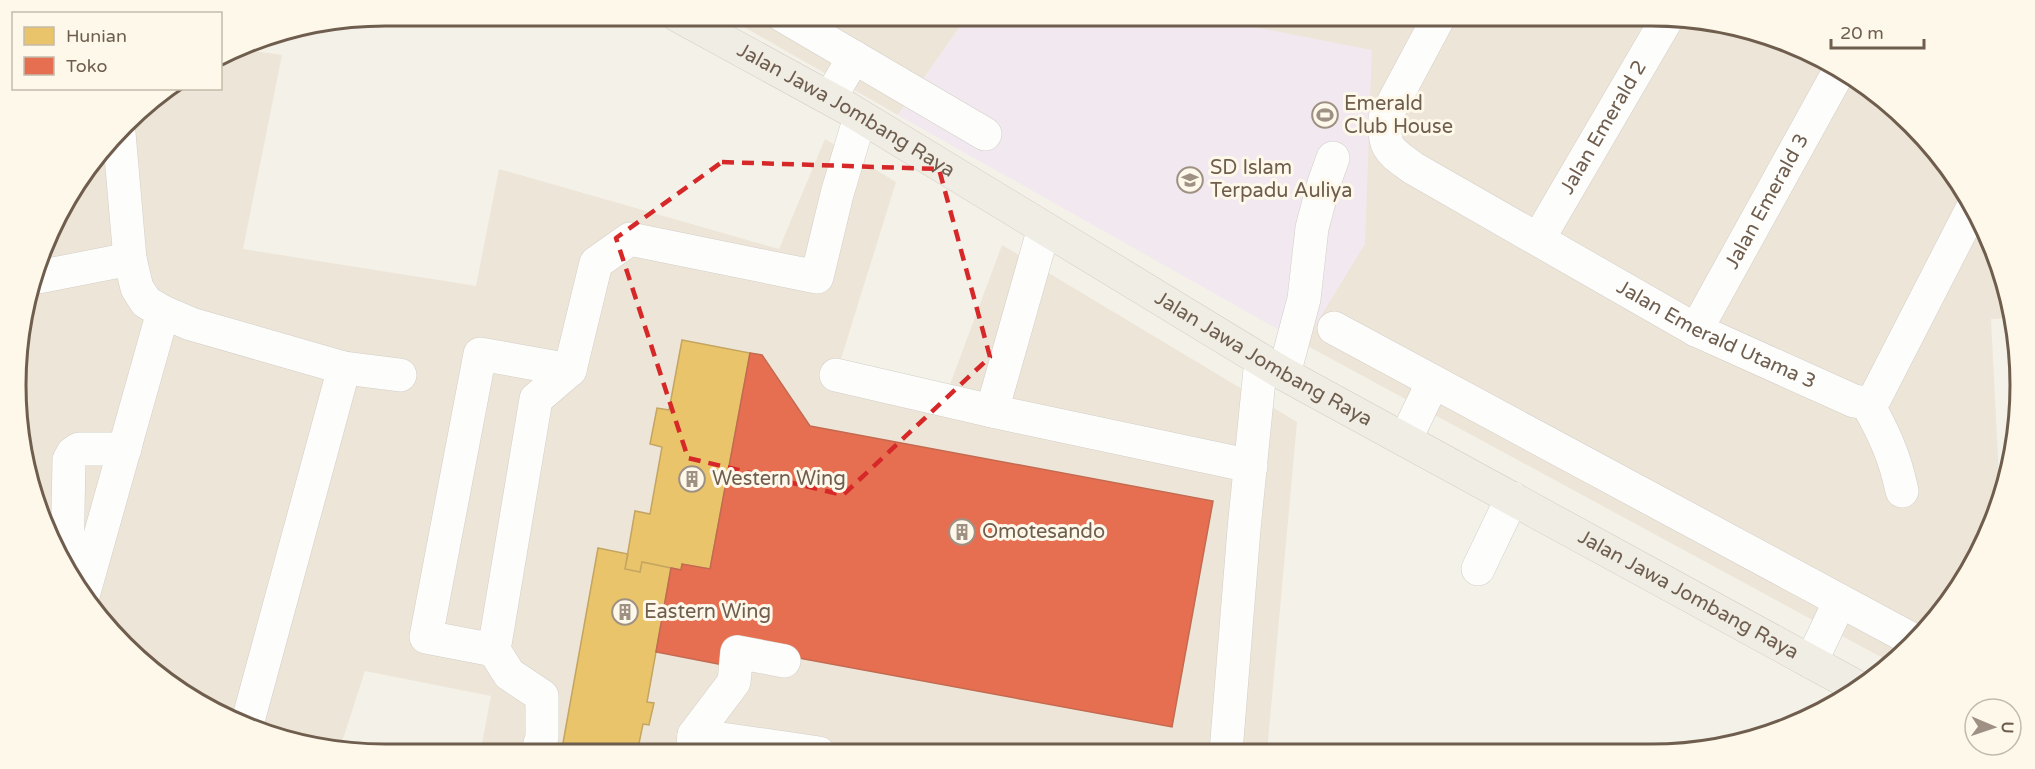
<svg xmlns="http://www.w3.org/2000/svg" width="2035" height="769" viewBox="0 0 2035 769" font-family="'Varela Round',sans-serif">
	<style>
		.residential { fill: #ede5d7 }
		.education { fill: #f2e8f0 }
		.homes { fill: #e9c46a; stroke: #c4a561; stroke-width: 1.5 }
		.shops { fill: #e76f51; stroke: #c36a50; stroke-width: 1.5 }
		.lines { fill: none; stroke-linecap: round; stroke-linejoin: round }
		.minor-casing { stroke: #d3cec7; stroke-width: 34 }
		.major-casing { stroke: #d3cdc6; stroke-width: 34 }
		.minor { stroke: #fdfdfc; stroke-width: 33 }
		.major { stroke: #f0ede5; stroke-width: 33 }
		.marked { fill: none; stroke: #d62828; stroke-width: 4.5; stroke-dasharray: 12 8; stroke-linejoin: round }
		.labels { text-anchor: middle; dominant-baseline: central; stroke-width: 6; stroke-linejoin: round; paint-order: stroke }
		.poi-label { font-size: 20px; fill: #6f5d4d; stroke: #fdf8ea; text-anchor: start }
		.street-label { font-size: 20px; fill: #6f5d4d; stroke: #fdf8ea }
		.rim { fill: none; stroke: #6f5d4d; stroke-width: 3 }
	</style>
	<rect width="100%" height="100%" fill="#f4f1e9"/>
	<path class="residential" d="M723 15H968L898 115Z
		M1193 15H1651L1746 28 1876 92 1971 200 2011 318 1991 319 2000 498 1970 570 1892 663 1304 344Z
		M240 49 282 55 243 249 476 286 499 169 779 249 825 139 896 182 836 375 942 406 1002 245 1297 422 1267 752 480 754 491 696 365 671 340 748 289 741 160 678 77 589 22 457 18 336 64 200 141 106 172 89 220 88 221 61Z"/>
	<path class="education" d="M968 15H1193L1372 50 1365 244 1304 344 898 115Z"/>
	<path class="homes" d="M682 340 750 353 710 569 682 564 681 570 642 562 640 572 625 569 635 511 650 514 662 447 650 444 657 408 669 410Z
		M598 548 628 554 625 569 640 572 642 562 671 568 647 702 654 703 649 725 643 724 637 753 561 754Z"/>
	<path class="shops" d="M750 353 762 355 810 426 1213 501 1172 727 733 646 729 666 656 652 671 568 681 570 682 564 710 569Z"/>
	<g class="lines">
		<g class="minor-casing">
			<g id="minor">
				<path d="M782 15 985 134"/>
				<path id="s1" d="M1440 15 1385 118C1383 149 1390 151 1413 168L1696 330 1854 401 1867 403 1875 398 1973 207"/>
				<path d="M830 98 854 57"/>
				<path d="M119 133 130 259 137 288 146 302 163 312 191 324 344 368 400 375"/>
				<path id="s2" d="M1539 238 1668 17"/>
				<path d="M38 277 130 259"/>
				<path d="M1334 328 1913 640"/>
				<path id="s3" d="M1696 330 1838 73"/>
				<path d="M1284 374 1304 299 1312 228 1324 183 1333 158"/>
				<path d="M836 375 992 411 1251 466"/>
				<path d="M1867 403C1884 433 1895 457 1902 491"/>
				<path d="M992 411 1044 228"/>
				<path d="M1405 440 1433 382"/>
				<path d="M67 564 69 460 73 453 79 449H125"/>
				<path d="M1478 569 1512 498"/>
				<path d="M83 596 163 312"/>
				<path d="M494 650 426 637 480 354 570 370"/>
				<path d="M1811 662 1840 601"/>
				<path d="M248 721 344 368"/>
				<path d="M694 735 819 753"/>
				<path d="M1226 752 1244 529 1261 360"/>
				<path d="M692 753 694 735 734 682 737 652 784 661"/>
				<path d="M537 754 542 737V696L509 674 494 650 536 399 570 370 596 263 630 239 817 277 837 194 860 117"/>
			</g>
		</g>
		<g class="major-casing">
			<g id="major">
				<path id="s4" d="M677 15 847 108 1284 374 1857 687"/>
			</g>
		</g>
		<use href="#minor" class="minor"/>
		<use href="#major" class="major"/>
	</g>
	<path class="marked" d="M722 162 939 169 990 357 843 495 688 458 616 238Z"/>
	<defs>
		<g id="stadium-ring" transform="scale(1.35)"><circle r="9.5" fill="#fdf8ea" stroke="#9e9184" stroke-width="1.5"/><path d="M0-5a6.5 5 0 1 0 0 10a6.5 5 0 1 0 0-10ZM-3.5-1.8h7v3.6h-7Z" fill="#9e9184"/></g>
		<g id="school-ring" transform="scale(1.35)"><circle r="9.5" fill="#fdf8ea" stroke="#9e9184" stroke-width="1.5"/><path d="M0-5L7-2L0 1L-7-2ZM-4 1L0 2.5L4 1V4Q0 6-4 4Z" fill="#9e9184"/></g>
		<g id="building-ring" transform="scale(1.35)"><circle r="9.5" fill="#fdf8ea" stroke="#9e9184" stroke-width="1.5"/><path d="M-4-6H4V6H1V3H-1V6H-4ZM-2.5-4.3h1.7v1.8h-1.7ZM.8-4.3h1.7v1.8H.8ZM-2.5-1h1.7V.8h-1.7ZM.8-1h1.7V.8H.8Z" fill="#9e9184"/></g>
	</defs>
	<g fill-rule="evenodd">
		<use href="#stadium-ring" x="1325" y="115"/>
		<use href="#school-ring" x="1190" y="180"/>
		<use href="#building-ring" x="692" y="479"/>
		<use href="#building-ring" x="962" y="532"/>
		<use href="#building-ring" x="625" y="612"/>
	</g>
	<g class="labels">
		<g class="poi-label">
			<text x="1344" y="104">Emerald<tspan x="1344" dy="23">Club House</tspan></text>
			<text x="1210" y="168">SD Islam<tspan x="1210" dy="23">Terpadu Auliya</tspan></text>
			<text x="712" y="479">Western Wing</text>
			<text x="982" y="532">Omotesando</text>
			<text x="644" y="612">Eastern Wing</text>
		</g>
		<g class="street-label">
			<text stroke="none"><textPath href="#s4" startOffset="194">Jalan Jawa Jombang Raya</textPath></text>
			<text stroke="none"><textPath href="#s2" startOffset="128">Jalan Emerald 2</textPath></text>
			<text stroke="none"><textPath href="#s3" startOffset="147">Jalan Emerald 3</textPath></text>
			<text stroke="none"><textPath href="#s1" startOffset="525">Jalan Emerald Utama 3</textPath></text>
			<text stroke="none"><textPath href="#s4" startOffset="680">Jalan Jawa Jombang Raya</textPath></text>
			<text stroke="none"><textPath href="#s4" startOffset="1166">Jalan Jawa Jombang Raya</textPath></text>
		</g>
	</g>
	<path d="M0 0H2035V769H0ZM385 26H1651A359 359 0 0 1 2010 385V385A359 359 0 0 1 1651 744H385A359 359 0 0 1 26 385V385A359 359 0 0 1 385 26Z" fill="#fdf8ea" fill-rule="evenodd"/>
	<path class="rim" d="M385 26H1651A359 359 0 0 1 2010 385V385A359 359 0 0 1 1651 744H385A359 359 0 0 1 26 385V385A359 359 0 0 1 385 26Z"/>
	<rect x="12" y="12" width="210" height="78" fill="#fdf8ea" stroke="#c4baab" stroke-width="1.5"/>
	<rect x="24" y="27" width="30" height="18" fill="#e9c46a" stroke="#c4baab" stroke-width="1.5"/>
	<text x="66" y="42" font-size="18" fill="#6f5d4d">Hunian</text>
	<rect x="24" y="57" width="30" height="18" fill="#e76f51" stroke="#c4baab" stroke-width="1.5"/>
	<text x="66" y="72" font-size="18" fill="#6f5d4d">Toko</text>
	<g transform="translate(1993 727) rotate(92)"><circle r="28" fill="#fdf8ea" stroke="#c4baab" stroke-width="1.5"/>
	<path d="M0-4.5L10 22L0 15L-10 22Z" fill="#9e9184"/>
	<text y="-9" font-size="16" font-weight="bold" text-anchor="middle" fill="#6f5d4d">U</text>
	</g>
	<path d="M1831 39v9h93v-9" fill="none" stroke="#6f5d4d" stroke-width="3"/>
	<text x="1840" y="39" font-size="18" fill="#6f5d4d" stroke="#fdf8ea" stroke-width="4.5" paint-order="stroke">20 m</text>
</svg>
